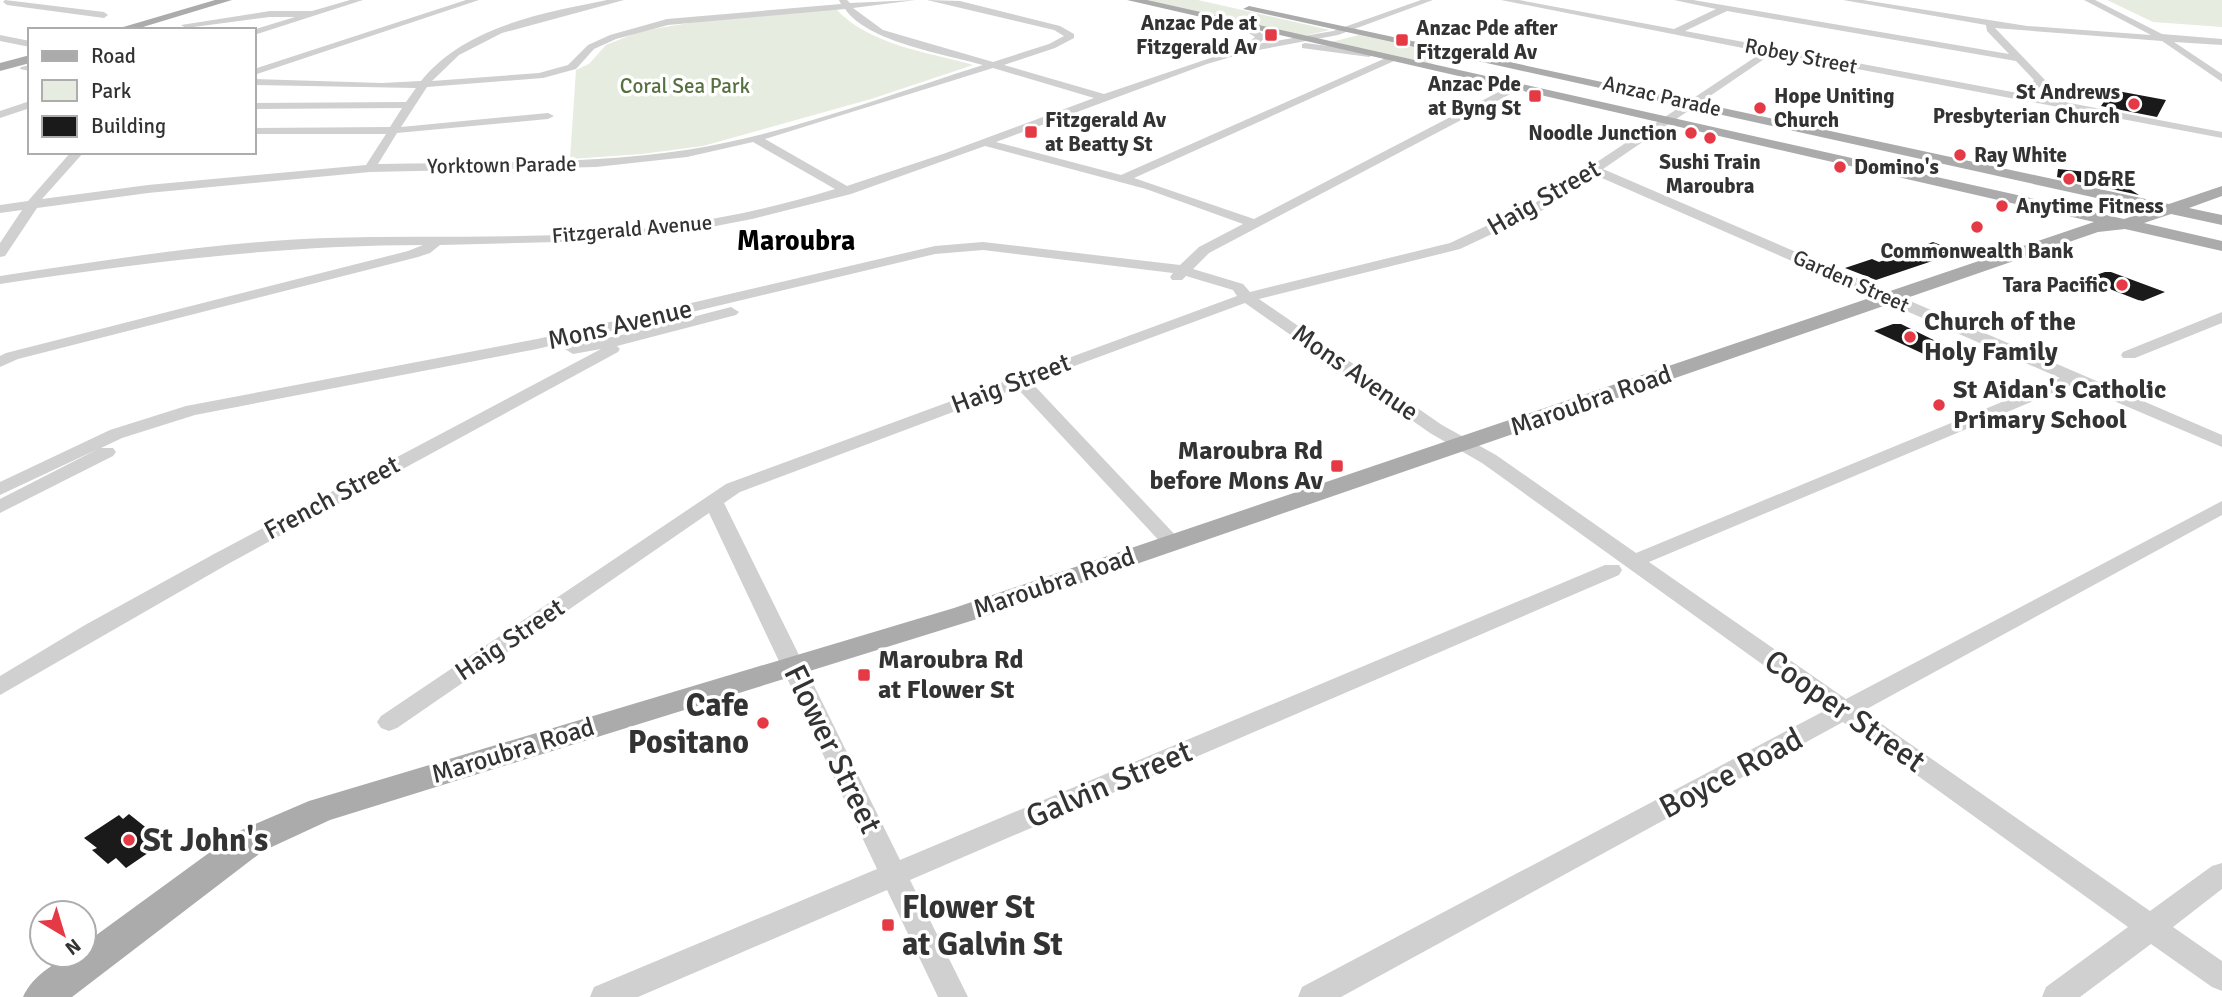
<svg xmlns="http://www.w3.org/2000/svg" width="2222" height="997" viewBox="0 0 2222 997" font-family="Signika,sans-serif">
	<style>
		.green { fill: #e6ecdf }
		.building { fill: #1a1a1a }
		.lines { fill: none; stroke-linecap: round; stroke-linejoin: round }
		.minor { fill: #d0d0d0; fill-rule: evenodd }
		.major { fill: #ababab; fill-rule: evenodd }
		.poi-dot { fill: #e63946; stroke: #fff; stroke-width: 2.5 }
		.labels { text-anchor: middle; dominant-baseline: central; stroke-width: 7; stroke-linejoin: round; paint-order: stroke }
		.far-poi-label { font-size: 21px; font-weight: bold; fill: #333; stroke: #fff; text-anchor: start }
		.far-street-label { font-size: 21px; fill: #333; stroke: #fff }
		.far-park-label { font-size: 21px; fill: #56703f; stroke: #fff }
		.street-label { font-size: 26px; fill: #333; stroke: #fff }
		.poi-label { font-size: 26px; font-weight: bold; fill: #333; stroke: #fff; text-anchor: start }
		.far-district-label { font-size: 28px; font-weight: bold; fill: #000; stroke: #fff }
		.near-poi-label { font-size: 32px; font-weight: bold; fill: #333; stroke: #fff; text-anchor: start }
		.near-street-label { font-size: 32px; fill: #333; stroke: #fff }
	</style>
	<rect width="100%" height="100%" fill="#fff"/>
	<path class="green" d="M1139 0H1198L1330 30 1303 36Z
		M2107 0H2222V27L2153 22Z
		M836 9C869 45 927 52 973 65L871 99 703 146 642 154 570 159 576 70 589 64 606 45 641 31 701 21Z
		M1359 35 1449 55 1428 65 1331 42Z"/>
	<path class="building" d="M2112 90 2166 100 2157 117 2101 106Z
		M2058 169 2106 174 2139 195 2057 177Z
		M1933 242 1959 252 1876 280 1845 268 1872 259 1879 262Z
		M2105 272H2111L2165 292 2143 301 2138 300 2084 279Z
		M1893 324H1901L1950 348 1928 356 1874 331Z
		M129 814 164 842 126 868 116 858 108 864 92 850 97 848 84 838 119 815 123 819Z"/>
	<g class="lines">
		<path class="minor" d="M5 0 104 12 108 15 104 18 7 5 3 2Z
			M350 0H363L254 35 252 30 295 17H270L186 28 181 25 270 11H312Z
			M466 0H479L254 75V69Z
			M607 0H624L502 33 459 55 432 81 539 73 568 65 588 45 610 35 667 19 841 4 839 0H847L850 3 916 0 853 8 883 30 993 62 1049 44 1064 36 1054 30 927 0 960 1 1060 26 1074 34V38L1055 48 1004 65 1104 94 1243 47 1255 37 1238 26V22H1244L1264 35 1266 37 1258 44 1333 31 1421 0H1433L1338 35 1248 52 1207 64 996 142 1121 175 1388 57H1394V61L1134 178 1254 219 1512 85H1520V89L1209 253 1193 269 1243 284 1250 292 1450 243 1535 203 1763 52 1501 0H1519L1674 29 1716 9 1674 0H1693L2009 54 1987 31 1986 25 1843 0H1863L2027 26 2151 35 2084 0H2095L2162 34 2222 39V45L2174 42 2222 74V82L2162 41 1995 28 2045 80 2033 96 2222 132V138L1773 53 1603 169 2222 435V447L2074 384 1649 562 1846 699 2222 501V515L1863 711 2150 911 2212 866 2222 863V889L2173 927 2222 961V991L2212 987 2151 944 2080 997H2042L2046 987 2128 927 1843 722 1341 997H1298L1302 987 1826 710 1482 463 1430 433 1245 303 1031 382 1179 539 1182 543 1179 547H1165L1017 388 740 492 724 503 900 860 1605 565H1619L1622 570 1619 575 910 880 968 997H938L887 890 638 997H590L594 987 877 869 709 513 397 728 389 731 381 728 377 722 381 716 726 484 1237 296 1233 290 1186 276 1182 280H1172L1170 277 1173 273 983 250 935 254 537 349 195 415 122 438 101 448H113L116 452 113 456 0 513V499L98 449 0 495V482L110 430 186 406 537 339 935 246 983 242 1180 265 1199 247 1243 224 1146 189 985 146 851 194 752 219 685 232 596 241 440 245 430 253 418 257 18 359 0 367V356L6 353 408 251 423 245C280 245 141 263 0 284V276C108 260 216 242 326 238 416 235 506 239 596 233 677 228 757 213 835 189L753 142 687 157 596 167 370 172 148 193 37 208 5 256 0 257V243L22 210 0 213V205L28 201 71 152H84L42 199 148 185 366 165 386 134H254V128L390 127 402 108 254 109V103L406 102 416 88 254 85V79L382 83 421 81C464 27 542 13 607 0ZM845 9C868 42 944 54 983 65 885 96 787 134 686 150 585 165 481 162 378 164L397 133 548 119 554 116 548 113 401 127 427 87 543 78 576 69 594 49 616 39 668 25ZM1727 11 2016 61 2034 80 2023 94 1685 31ZM993 68 1094 98 943 154 847 186 765 139ZM1595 175 2060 378 1636 553 1496 455 1442 425 1259 299 1460 249 1545 209Z
			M0 35 30 41V47L0 41Z
			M1305 43 1369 51 1374 54 1369 57 1302 48V44Z
			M30 65V71L20 69 21 67Z
			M30 101V108L0 118V111Z
			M731 307 739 312 736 315 617 346 620 349 618 352 228 564 0 695V676L85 625 214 554 601 349 573 354 565 349 567 346 631 333Z
			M2222 312V323L2135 358H2123L2121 355 2123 352Z"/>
		<path class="major" d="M215 0H232L133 30H113Z
			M1127 0H1147L2124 219 2151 210 1243 9 1249 6 2169 204 2222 186V196L2189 208 2222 215V225L2171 214 2144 223 2222 241V251L2125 229 2098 232 974 620 330 820 263 851 72 997H23C32 976 61 955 84 955V944L239 831 309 801 954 608 2094 222Z
			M30 55V63L0 71V63Z"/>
	</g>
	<g class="poi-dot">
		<rect x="1264" y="28" width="14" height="14" rx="3.5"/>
		<rect x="1395" y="33" width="14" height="14" rx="3.5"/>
		<rect x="1528" y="89" width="14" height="14" rx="3.5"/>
		<circle cx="2134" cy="104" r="7"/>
		<circle cx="1760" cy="108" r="7"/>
		<rect x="1024" y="125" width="14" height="14" rx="3.5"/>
		<circle cx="1691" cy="133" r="7"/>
		<circle cx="1710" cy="138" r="7"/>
		<circle cx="1960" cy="155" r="7"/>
		<circle cx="1840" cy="167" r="7"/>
		<circle cx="2069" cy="179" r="7"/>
		<circle cx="2002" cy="206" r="7"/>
		<circle cx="1977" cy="227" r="7"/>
		<circle cx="2122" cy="285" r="7"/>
		<circle cx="1910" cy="337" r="7"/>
		<circle cx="1939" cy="405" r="7"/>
		<rect x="1330" y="459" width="14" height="14" rx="3.5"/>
		<rect x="857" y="668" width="14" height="14" rx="3.5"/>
		<circle cx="763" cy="723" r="7"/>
		<circle cx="129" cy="840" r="7"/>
		<rect x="881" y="918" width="14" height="14" rx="3.5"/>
	</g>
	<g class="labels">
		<g class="far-poi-label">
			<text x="1257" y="23" text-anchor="end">Anzac Pde at<tspan x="1257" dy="24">Fitzgerald Av</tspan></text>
			<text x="1416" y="28">Anzac Pde after<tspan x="1416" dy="24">Fitzgerald Av</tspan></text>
			<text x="1521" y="84" text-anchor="end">Anzac Pde<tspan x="1521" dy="24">at Byng St</tspan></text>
			<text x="2120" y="92" text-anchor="end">St Andrews<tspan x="2120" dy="24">Presbyterian Church</tspan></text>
			<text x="1774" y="96">Hope Uniting<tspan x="1774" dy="24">Church</tspan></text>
			<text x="1045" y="120">Fitzgerald Av<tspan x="1045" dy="24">at Beatty St</tspan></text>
			<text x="1677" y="133" text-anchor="end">Noodle Junction</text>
			<text x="1974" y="155">Ray White</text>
			<text x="1710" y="162" text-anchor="middle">Sushi Train<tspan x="1710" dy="24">Maroubra</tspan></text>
			<text x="1854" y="167">Domino's</text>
			<text x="2083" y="179">D&amp;RE</text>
			<text x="2016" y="206">Anytime Fitness</text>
			<text x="1977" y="251" text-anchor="middle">Commonwealth Bank</text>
			<text x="2108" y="285" text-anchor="end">Tara Pacific</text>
		</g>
		<g class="far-street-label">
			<text transform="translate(1801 56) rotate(11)">Robey Street</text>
			<text transform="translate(1662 96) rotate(13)">Anzac Parade</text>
			<text transform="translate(502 165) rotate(-1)">Yorktown Parade</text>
			<text transform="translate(632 229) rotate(-5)">Fitzgerald Avenue</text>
			<text transform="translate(1851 281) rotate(24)">Garden Street</text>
		</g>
		<g class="far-park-label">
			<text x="685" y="86">Coral Sea Park</text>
		</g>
		<g class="street-label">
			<text transform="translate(1544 198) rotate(-30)">Haig Street</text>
			<text transform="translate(620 325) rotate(-13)">Mons Avenue</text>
			<text transform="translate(1355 373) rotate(35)">Mons Avenue</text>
			<text transform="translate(1011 384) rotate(-21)">Haig Street</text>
			<text transform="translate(1591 401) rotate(-19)">Maroubra Road</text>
			<text transform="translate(332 498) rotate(-28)">French Street</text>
			<text transform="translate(1054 583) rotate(-19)">Maroubra Road</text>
			<text transform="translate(510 640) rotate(-34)">Haig Street</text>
			<text transform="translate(513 751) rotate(-17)">Maroubra Road</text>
		</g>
		<g class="poi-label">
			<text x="1924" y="322">Church of the<tspan x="1924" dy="30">Holy Family</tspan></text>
			<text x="1953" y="390">St Aidan's Catholic<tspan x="1953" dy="30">Primary School</tspan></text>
			<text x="1323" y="451" text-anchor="end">Maroubra Rd<tspan x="1323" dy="30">before Mons Av</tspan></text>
			<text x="878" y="660">Maroubra Rd<tspan x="878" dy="30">at Flower St</tspan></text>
		</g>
		<g class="far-district-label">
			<text x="796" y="241">Maroubra</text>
		</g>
		<g class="near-poi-label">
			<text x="749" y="705" text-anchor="end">Cafe<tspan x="749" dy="37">Positano</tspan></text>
			<text x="143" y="840">St John's</text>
			<text x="902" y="907">Flower St<tspan x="902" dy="37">at Galvin St</tspan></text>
		</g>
		<g class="near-street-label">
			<text transform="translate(1845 711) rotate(35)">Cooper Street</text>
			<text transform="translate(833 749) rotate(64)">Flower Street</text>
			<text transform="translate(1731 773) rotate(-28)">Boyce Road</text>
			<text transform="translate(1109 784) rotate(-23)">Galvin Street</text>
		</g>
	</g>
	<rect x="28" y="28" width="228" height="126" fill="#ffffff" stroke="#adadad" stroke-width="2"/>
	<rect x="42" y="51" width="35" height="10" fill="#ababab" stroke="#adadad" stroke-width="2"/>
	<text x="91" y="63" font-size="21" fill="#333333">Road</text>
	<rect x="42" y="80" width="35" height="21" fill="#e6ecdf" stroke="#adadad" stroke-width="2"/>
	<text x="91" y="98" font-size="21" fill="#333333">Park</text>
	<rect x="42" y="116" width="35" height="21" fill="#1a1a1a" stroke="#adadad" stroke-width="2"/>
	<text x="91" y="133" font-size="21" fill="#333333">Building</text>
	<g transform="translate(63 934) rotate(142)"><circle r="33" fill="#ffffff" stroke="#adadad" stroke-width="2"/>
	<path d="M0-5L12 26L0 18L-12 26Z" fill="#e63946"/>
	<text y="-10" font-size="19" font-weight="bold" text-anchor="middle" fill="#333333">N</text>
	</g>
</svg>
